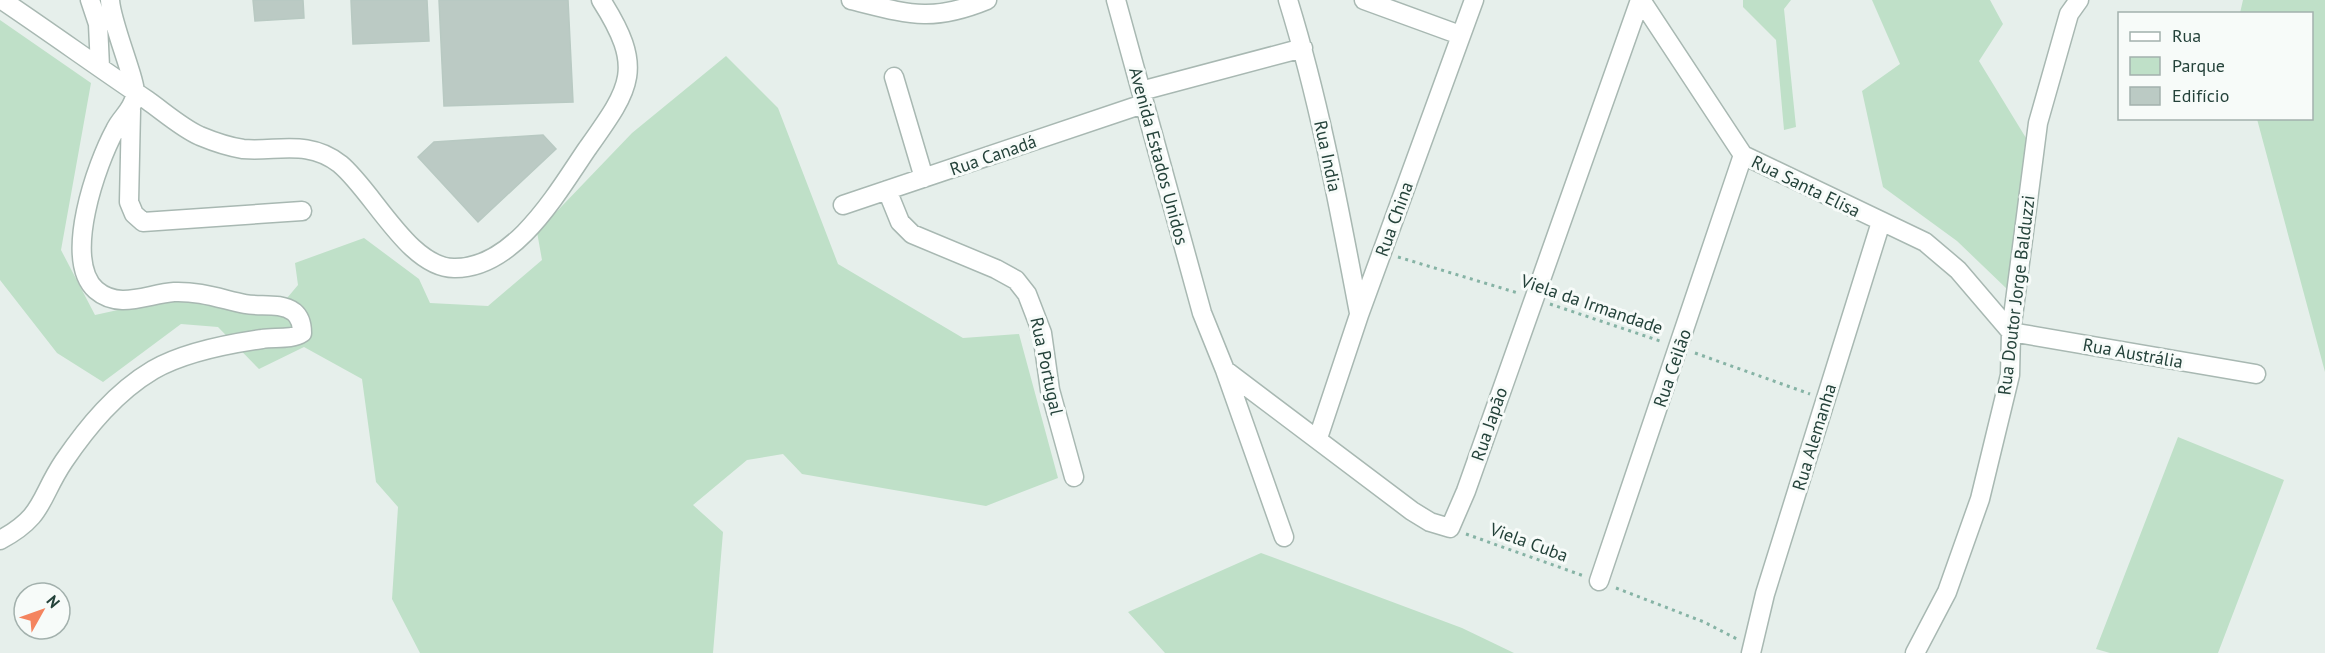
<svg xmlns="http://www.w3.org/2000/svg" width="2325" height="653" viewBox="0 0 2325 653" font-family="'PT Sans',sans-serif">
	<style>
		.green { fill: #bfe0c8 }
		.building { fill: #bbcac4; stroke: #b8c9c2; stroke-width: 1.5 }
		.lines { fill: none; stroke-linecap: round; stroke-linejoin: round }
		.minor-casing { stroke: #a8b8b2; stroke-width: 21 }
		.path { stroke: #86b3a5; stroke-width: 3; stroke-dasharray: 3 4.5; stroke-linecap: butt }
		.minor { stroke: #fff; stroke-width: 18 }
		.labels { text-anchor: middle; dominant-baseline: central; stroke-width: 6; stroke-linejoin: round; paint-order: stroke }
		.street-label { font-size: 18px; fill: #24423a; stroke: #f7fbf9 }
	</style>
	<rect width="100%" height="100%" fill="#e6efeb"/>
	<path class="green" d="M1743 0H1791L1784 9 1796 127 1784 130 1776 40 1743 7Z
		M1872 0H1990L2003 24 1979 61 2026 138 2007 289 1957 241 1883 187 1862 91 1900 64Z
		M2243 0H2325V372L2257 119 2312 118V14L2240 13Z
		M0 20 91 83 61 250 95 315 177 297 272 316 298 285 295 263 364 238 419 279 430 303 488 306 542 260 537 232 632 133 726 56 778 108 838 264 963 338 1019 334 1058 478 986 506 802 474 783 454 747 460 693 505 723 532 713 653H420L392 599 398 507 376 482 362 379 304 347 259 369 218 327 181 324 103 382 57 353 0 280Z
		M2178 437 2284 480 2218 653H2110L2096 649Z
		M1261 553 1462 628 1514 653H1165L1128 612Z"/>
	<path class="building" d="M253 0H303L304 18 255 21Z
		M351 0H427L429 41 353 44Z
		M439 0H568L573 102 444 106Z
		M543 135 556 149 478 222 418 157 434 142Z"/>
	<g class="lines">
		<g class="minor-casing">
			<path id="minor" d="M2 0C51 33 98 67 147 100 164 112 182 128 200 136 212 141 230 147 243 149 277 152 308 139 340 164 373 191 409 268 454 268 514 269 557 193 587 149 631 87 645 69 601 0
				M90 0 98 24 100 67
				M851 0C908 14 931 23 987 0
				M1116 0 1202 313 1225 370 1412 511 1430 522 1450 528 1466 491 1640 0
				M1288 0C1320 103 1339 208 1359 313
				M1364 0 1460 35
				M1641 0 1743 155 1925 242 1958 270 2011 332
				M894 77 924 178
				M1141 91 1303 48
				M131 110 129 202 134 214 143 222 302 211
				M887 190 900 222 912 234 996 269 1016 280 1027 294 1042 333 1050 390 1074 477
				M843 205 1143 104
				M2011 332 2256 374
				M1225 370 1284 537
				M1318 438 1359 315 1474 0
				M0 540C45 516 39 498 64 461 88 426 116 392 153 370 184 352 227 344 262 339 274 337 292 340 302 333 302 326 300 317 294 312 280 302 261 307 245 304 221 299 199 291 174 292 147 294 119 310 96 290 62 260 97 163 115 130 121 117 132 111 135 96 138 85 111 23 110 0
				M1599 581 1743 155
				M1751 653 1765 594 1881 222
				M1915 653 1947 592 1980 499 2010 375 2011 332 2038 123 2069 14 2079 0"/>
		</g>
		<path class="path" d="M1398 257 1518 293
			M1550 304 1663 342
			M1695 353 1810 394
			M1466 534 1584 576
			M1616 588 1704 622 1737 639"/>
		<use href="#minor" class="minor"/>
	</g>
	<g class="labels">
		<g class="street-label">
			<text transform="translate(993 155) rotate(-19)">Rua Canadá</text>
			<text transform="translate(1159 156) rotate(75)">Avenida Estados Unidos</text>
			<text transform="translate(1328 156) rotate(78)">Rua India</text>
			<text transform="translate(1806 186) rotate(26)">Rua Santa Elisa</text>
			<text transform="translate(1394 219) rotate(-70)">Rua China</text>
			<text transform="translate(2016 295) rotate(-83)">Rua Doutor Jorge Balduzzi</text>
			<text transform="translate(1592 304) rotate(19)">Viela da Irmandade</text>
			<text transform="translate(2133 353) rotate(10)">Rua Austrália</text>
			<text transform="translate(1047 366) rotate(78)">Rua Portugal</text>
			<text transform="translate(1672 368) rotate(-71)">Rua Ceilão</text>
			<text transform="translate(1489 424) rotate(-71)">Rua Japão</text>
			<text transform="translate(1814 437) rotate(-73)">Rua Alemanha</text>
			<text transform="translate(1529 542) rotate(20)">Viela Cuba</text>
		</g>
	</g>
	<rect x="2118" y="12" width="195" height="108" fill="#f7fbf9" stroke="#a3b1ad" stroke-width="1.5"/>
	<rect x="2130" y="32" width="30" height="9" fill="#ffffff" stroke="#a3b1ad" stroke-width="1.5"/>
	<text x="2172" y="42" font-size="18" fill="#24423a">Rua</text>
	<rect x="2130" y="57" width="30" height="18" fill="#bfe0c8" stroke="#a3b1ad" stroke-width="1.5"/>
	<text x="2172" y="72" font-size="18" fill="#24423a">Parque</text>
	<rect x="2130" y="87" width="30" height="18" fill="#bbcac4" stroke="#a3b1ad" stroke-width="1.5"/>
	<text x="2172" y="102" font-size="18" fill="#24423a">Edifício</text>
	<g transform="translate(42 611) rotate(50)"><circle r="28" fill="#f7fbf9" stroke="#a3b1ad" stroke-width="1.5"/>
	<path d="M0-4.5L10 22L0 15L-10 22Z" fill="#f4845f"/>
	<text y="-9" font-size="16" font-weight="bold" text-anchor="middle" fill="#24423a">N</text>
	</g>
</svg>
